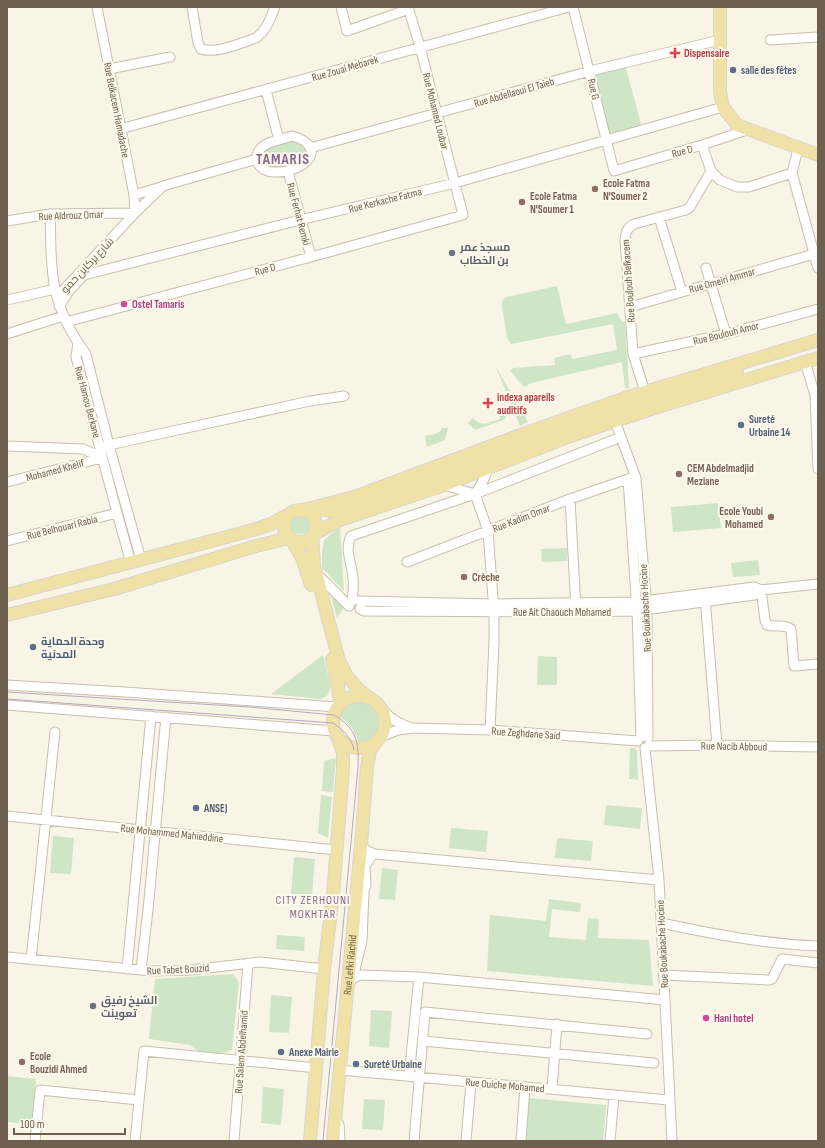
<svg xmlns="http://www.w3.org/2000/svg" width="825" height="1148" font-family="'Sofia Sans Condensed',Cairo,sans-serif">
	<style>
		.green { fill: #cee5c6 }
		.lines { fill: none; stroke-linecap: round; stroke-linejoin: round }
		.minor-casing { stroke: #c9bead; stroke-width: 11 }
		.major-casing { stroke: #dad5d1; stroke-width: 14 }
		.minor { stroke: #fff; stroke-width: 9 }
		.major { stroke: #f0e1a6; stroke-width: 12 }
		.tram { stroke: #b9a6c1; stroke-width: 1 }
		.health-dot { fill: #e0444e; stroke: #fdf9ec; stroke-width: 1.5 }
		.service-dot { fill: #5c6f8a; stroke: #fdf9ec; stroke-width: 1.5 }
		.education-dot { fill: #8d6e63; stroke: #fdf9ec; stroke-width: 1.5 }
		.worship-dot { fill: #6b7280; stroke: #fdf9ec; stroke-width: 1.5 }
		.hotel-dot { fill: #d1479c; stroke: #fdf9ec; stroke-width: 1.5 }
		.labels { text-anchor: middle; stroke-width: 4; stroke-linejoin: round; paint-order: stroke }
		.health-label { font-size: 11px; font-weight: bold; fill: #be3a42; stroke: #fdf9ec; text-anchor: start }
		.street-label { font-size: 11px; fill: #6f5f4e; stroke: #fdf9ec }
		.service-label { font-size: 11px; font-weight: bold; fill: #4e5e75; stroke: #fdf9ec; text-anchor: start }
		.education-label { font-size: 11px; font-weight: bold; fill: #785e54; stroke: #fdf9ec; text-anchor: start }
		.worship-label { font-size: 11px; font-weight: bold; fill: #5b616d; stroke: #fdf9ec; text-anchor: start }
		.hotel-label { font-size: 11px; font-weight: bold; fill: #b23c85; stroke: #fdf9ec; text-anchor: start }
		.neighbourhood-label { font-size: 12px; letter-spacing: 1px; fill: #85668c; stroke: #fdf9ec }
		.district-label { font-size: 15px; font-weight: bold; letter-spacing: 1px; fill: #85668c; stroke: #fdf9ec }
	</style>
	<rect width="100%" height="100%" fill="#f9f5e6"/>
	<path class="green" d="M625 64 642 128 610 136 593 71Z
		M295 139 303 144 306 150 303 160C291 164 275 172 263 165L261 157 263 152 278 143Z
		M557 286 566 324 617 313 622 322H625L629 388 625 389 622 362 531 383 524 387 510 371 513 368 555 365 554 358 571 354 572 359 617 350 613 324 511 344 507 338 502 306C501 301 503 299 507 297Z
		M495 365 528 422 520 426Z
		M506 413V419L475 430 468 423 473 418C483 428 487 422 500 419L499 415Z
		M442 428H448L445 440 427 447 425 436C431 434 439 435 442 428Z
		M718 503 721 528 673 532 671 507Z
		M289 523a11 11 0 1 1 22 0a11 11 0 1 1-22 0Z
		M340 527 344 591 322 568V552L324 540Z
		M567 548V561L542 562 541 549Z
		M758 560 760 575 733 577 731 563Z
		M330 593 344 607 337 618Z
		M323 655 331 687 327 696 320 699 271 694Z
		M538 656 557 657V685H537Z
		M355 700C387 701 390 738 359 745 356 732 349 721 337 716 341 707 346 703 355 700Z
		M630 748H635L637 751 638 780 629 779Z
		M336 758 333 792 322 791 324 761Z
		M321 795 332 797 328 838 318 833Z
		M606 805 642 808 640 829 604 825Z
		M451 828 488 831 486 852 449 848Z
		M53 836 74 838 71 874 50 873Z
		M557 838 593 841 591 861 555 858Z
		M294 857 315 859 312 895 291 894Z
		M382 868 398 870 395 900 379 899Z
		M549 899 581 903 580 912 552 909 549 937 586 940 588 918 599 919 598 938 649 940 653 986 487 971 490 915 546 921Z
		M277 935 305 937 304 951 276 949Z
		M233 974 239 982 232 1050 220 1054 199 1052 190 1045 149 1039 155 979Z
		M271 995 292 997 289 1033 269 1032Z
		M371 1010 392 1011 389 1048 369 1046Z
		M7 1076 36 1079 32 1124 7 1122Z
		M263 1087 284 1089 281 1125 261 1123Z
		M529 1098 606 1105 603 1141H526Z
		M364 1099 385 1100 383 1130 362 1129Z"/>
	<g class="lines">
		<g class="minor-casing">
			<path id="minor" d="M97 7 134 195 135 213
				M192 7 198 43 201 49C217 54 241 43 256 38 267 30 270 19 275 7
				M341 7 347 31 409 9
				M573 7 614 171 702 145 750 129
				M770 40 818 37
				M109 69 170 57
				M266 90 279 140
				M120 129 569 7
				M292 136C308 140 320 152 302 165 294 170 285 172 276 172 258 173 249 155 265 145 273 140 284 139 292 136Z
				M702 145 711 171 720 180 737 187H749L792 173
				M310 148 590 71 720 40
				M798 149 792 173 818 268
				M288 171 311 257
				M134 195 161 187
				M50 214C51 241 50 271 57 297
				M659 217 682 292
				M7 221 50 214 135 213
				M706 268 726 334
				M7 300 55 289
				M59 306 70 290 84 275 300 220 455 183 723 107
				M630 307 814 254
				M66 322 311 257 463 215 420 47 408 7
				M7 334 63 316
				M78 343 76 357 117 513 131 563
				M633 354 726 334 818 309
				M805 362 815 395 818 469
				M645 392 633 354 625 240C626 232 627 228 634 224L686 210 690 207 711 171
				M615 421 636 478 647 610 648 738
				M7 446 83 449 102 457
				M100 449 109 445 310 401 344 396
				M628 479 637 611 641 737
				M7 482 102 458
				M444 485 475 494
				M475 494 488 531 494 612V642L490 730
				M475 494 483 481 489 467
				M570 499 576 609
				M7 541 117 513
				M141 560 109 445 86 354C73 337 63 318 57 297L135 213 163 186 257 159
				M407 562 570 499 628 479 633 478
				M316 573 349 606
				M761 590 765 620 767 625C775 628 783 623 791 629L794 666 818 664
				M705 597 717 745
				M352 601C353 593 354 585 353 578 352 563 344 550 351 536L475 494 621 437
				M359 601 493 604 636 602 754 587 761 590 818 584
				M360 609 364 611 576 612 637 611 754 595 761 590
				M7 685 125 692 337 707
				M7 705 334 731
				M380 707C391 719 397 723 412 728
				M380 737 398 730 413 728 490 730 638 741
				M649 746 717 745 818 747
				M645 748 659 880 672 1141
				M7 816 336 850
				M361 845 367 851 375 854 659 880
				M661 923C713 934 765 944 818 946
				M7 957 152 971 190 970 260 962 324 969
				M31 960 55 732
				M127 969 151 716
				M141 970 148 910 166 717
				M664 975 769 980 772 979 782 959 818 963
				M353 978 362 941 364 891 366 885 365 866 373 854
				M348 984 353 978 361 975 419 977 665 1000
				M423 1041 654 1063
				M340 1070 669 1100
				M409 1076 419 977
				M552 1089 557 1024
				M339 1124 340 1141
				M35 1141 40 1090 139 1100
				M135 1141 144 1051 317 1068
				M234 1141 248 963
				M414 1141 425 1012 647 1034
				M466 1141 471 1082
				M521 1141 525 1087
				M610 1141 614 1095"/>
		</g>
		<g class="major-casing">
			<g id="major">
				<path d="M720 7V92L723 107 737 125 818 155"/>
				<path d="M319 509 332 511 346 509 391 494 622 408 737 373"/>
				<circle cx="300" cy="526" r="16"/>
				<path d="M303 510 354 497 537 429 625 398 818 340"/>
				<path d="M314 534 340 520 444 485 573 435 651 409 818 358"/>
				<path d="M312 536 314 565 339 661 347 676 358 689 369 698"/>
				<path d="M291 539 302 558 311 585"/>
				<path d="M7 595 253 530 271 524 289 514"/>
				<path d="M7 615 114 589 256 546 289 538"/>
				<path d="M332 659 338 686 340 704"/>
				<circle cx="359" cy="722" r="26"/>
				<path d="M310 1141 324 969 333 895 343 769V753L337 736"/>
				<path id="s1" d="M333 1141 361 845 367 767 370 750 376 742"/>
			</g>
		</g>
		<use href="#minor" class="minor"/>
		<use href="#major" class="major"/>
		<path class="tram" d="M7 692 249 707 334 715C357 729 359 742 358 767L323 1141
			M7 699 333 723C342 729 352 738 354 750"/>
	</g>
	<g class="health-dot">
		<path d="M673 47h4v4h4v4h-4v4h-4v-4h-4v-4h4z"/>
		<path d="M486 397h4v4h4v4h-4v4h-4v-4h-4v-4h4z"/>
	</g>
	<g class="service-dot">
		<circle cx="733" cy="70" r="4"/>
		<circle cx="741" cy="425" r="4"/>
		<circle cx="33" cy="647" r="4"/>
		<circle cx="196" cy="808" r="4"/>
		<circle cx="281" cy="1052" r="4"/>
		<circle cx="356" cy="1064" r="4"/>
	</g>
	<g class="education-dot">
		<circle cx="595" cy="189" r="4"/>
		<circle cx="522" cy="202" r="4"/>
		<circle cx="679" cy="474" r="4"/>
		<circle cx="771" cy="517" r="4"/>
		<circle cx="464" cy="577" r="4"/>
		<circle cx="22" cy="1062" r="4"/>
	</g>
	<g class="worship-dot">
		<circle cx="452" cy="253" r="4"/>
		<circle cx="93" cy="1006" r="4"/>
	</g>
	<g class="hotel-dot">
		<circle cx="124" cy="304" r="4"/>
		<circle cx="706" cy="1018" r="4"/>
	</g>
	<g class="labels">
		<g class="health-label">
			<text x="684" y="57">Dispensaire</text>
			<text x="497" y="401">indexa apareils<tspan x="497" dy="13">auditifs</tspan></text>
		</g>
		<g class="street-label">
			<text transform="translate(345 68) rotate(-16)" y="4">Rue Zouai Mebarek</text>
			<text transform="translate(594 89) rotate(77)" y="4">Rue G</text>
			<text transform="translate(514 92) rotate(-16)" y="4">Rue Abdellaoui El Taieb</text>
			<text transform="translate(117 110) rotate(79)" y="4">Rue Belkacem Hamadache</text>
			<text transform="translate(436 111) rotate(76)" y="4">Rue Mohamed Loubar</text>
			<text transform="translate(682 151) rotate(-16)" y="4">Rue D</text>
			<text transform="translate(385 200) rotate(-14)" y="4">Rue Kerkache Fatma</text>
			<text transform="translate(299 214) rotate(75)" y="4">Rue Ferhat Remki</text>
			<text transform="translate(71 215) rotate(-2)" y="4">Rue Aldrouz Omar</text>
			<text transform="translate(87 265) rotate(-47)" y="4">شارع بركاين حمو</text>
			<text transform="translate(265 269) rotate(-15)" y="4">Rue D</text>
			<text transform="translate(722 280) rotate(-16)" y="4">Rue Omeiri Ammar</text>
			<text transform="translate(628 281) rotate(-94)" y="4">Rue Boulouh Belkacem</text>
			<text transform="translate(726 333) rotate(-14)" y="4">Rue Boulouh Amor</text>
			<text transform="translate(88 402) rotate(75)" y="4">Rue Hamou Berkane</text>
			<text transform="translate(55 470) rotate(-15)" y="4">Mohamed Khelif</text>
			<text transform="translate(521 518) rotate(-21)" y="4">Rue Kadim Omar</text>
			<text transform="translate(62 527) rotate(-14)" y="4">Rue Belhouari Rabia</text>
			<text transform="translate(645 608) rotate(-93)" y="4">Rue Boukabache Hocine</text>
			<text x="562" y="616">Rue Ait Chaouch Mohamed</text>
			<text transform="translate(526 733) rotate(4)" y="4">Rue Zeghdane Said</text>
			<text transform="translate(734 746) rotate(1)" y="4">Rue Nacib Abboud</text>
			<text transform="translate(172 833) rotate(6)" y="4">Rue Mohammed Mahieddine</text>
			<text transform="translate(662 944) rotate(-93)" y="4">Rue Boukabache Hocine</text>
			<text dy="4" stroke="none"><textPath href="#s1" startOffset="177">Rue Lefki Rachid</textPath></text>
			<text transform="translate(178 969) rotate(-3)" y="4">Rue Tabet Bouzid</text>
			<text transform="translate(241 1052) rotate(-86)" y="4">Rue Salem Abdelhamid</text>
			<text transform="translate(505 1085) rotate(5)" y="4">Rue Ouiche Mohamed</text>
		</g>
		<g class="service-label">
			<text x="741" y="74">salle des fêtes</text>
			<text x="749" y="423">Sureté<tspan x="749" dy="13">Urbaine 14</tspan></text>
			<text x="41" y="645">وحدة الحماية<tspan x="41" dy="13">المدنية</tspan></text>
			<text x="204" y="812">ANSEJ</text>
			<text x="289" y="1056">Anexe Mairie</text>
			<text x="364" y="1068">Sureté Urbaine</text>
		</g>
		<g class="education-label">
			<text x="603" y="187">Ecole Fatma<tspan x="603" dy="13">N'Soumer 2</tspan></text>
			<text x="530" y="200">Ecole Fatma<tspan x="530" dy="13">N'Soumer 1</tspan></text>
			<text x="687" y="472">CEM Abdelmadjid<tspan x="687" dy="13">Meziane</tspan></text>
			<text x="763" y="515" text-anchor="end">Ecole Youbi<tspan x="763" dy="13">Mohamed</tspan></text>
			<text x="472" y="581">Crèche</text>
			<text x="30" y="1060">Ecole<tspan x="30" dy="13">Bouzidi Ahmed</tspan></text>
		</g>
		<g class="worship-label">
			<text x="460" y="251">مسجذ عمر<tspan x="460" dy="13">بن الخطاب</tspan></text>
			<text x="101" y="1004">الشيخ رفيق<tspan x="101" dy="13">تعوينت</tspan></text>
		</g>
		<g class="hotel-label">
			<text x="132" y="308">Ostel Tamaris</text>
			<text x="714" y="1022">Hani hotel</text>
		</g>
		<g class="neighbourhood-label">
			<text x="313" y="904">CITY ZERHOUNI<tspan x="313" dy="14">MOKHTAR</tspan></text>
		</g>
		<g class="district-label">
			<text x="283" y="164">TAMARIS</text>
		</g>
	</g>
	<rect width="825" height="1148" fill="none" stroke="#6f5f4e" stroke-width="16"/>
	<path d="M14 1128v6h111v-6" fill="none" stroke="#6f5f4e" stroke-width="2"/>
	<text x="20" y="1128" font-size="12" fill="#6f5f4e" stroke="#fdf9ec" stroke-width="3" paint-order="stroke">100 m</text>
</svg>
